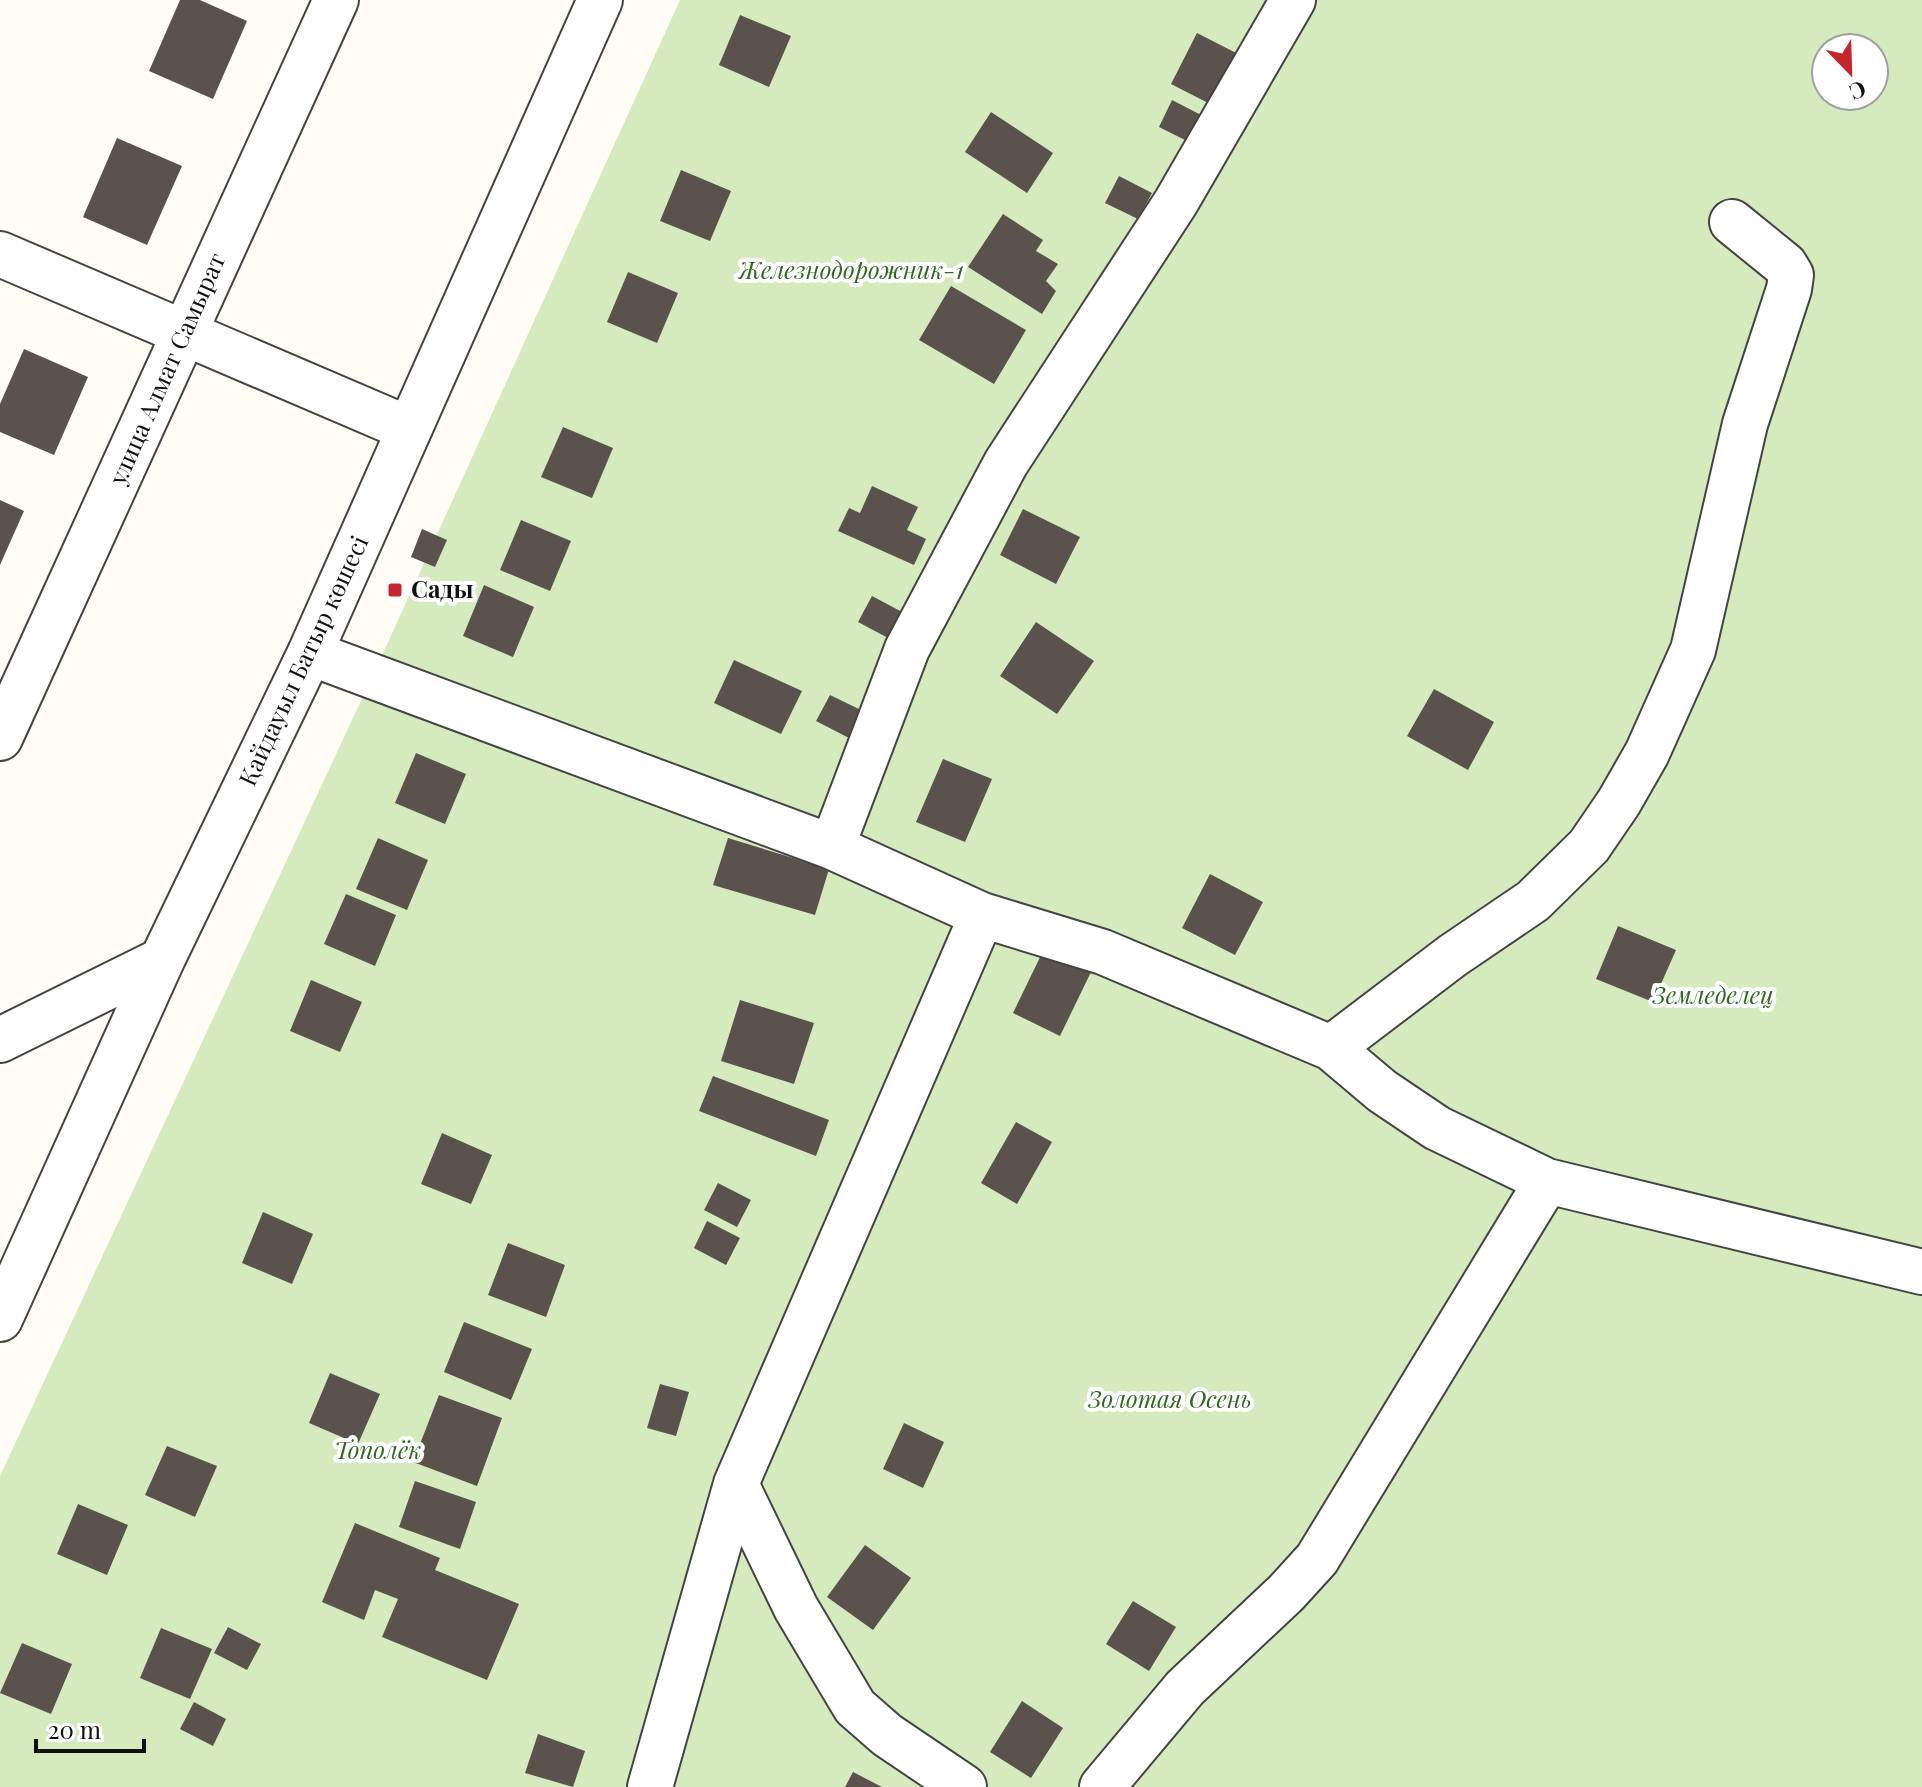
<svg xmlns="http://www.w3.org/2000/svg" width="1922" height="1787" font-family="'Playfair Display',serif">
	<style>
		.green { fill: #d5ebbd; fill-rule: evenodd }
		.building { fill: #5a524d }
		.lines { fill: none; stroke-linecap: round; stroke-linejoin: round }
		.minor-casing { stroke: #444; stroke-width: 48 }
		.minor { stroke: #fff; stroke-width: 44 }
		.poi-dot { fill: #c4262e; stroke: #fff; stroke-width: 3 }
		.labels { text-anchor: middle; stroke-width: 8; stroke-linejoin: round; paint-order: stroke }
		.park-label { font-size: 24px; font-style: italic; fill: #2f6b1f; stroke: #fff }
		.street-label { font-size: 24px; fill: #111; stroke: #fff }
		.poi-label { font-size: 24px; font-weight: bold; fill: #111; stroke: #fff; text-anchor: start }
	</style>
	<rect width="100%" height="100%" fill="#fffdf5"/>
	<path class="green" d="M680 0H1922V1787H0V1476L379 662ZM1826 48H1874V96H1826Z"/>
	<path class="building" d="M180 0H200L247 21 213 99 149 71Z
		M740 15 791 36 769 87 719 65Z
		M1197 33 1244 57 1218 108 1171 84Z
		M1172 100 1205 117 1191 143 1159 127Z
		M991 112 1053 153 1027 193 965 152Z
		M117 138 182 166 147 245 83 217Z
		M681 170 731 191 710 241 660 221Z
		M1119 176 1152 193 1138 219 1105 203Z
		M1003 214 1043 240 1036 251 1058 264 1046 281 1056 291 1042 314 968 267Z
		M628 272 678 293 657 343 607 322Z
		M951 286 1026 330 994 384 919 340Z
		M24 349 88 377 54 455 0 432V404Z
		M563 427 613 448 592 498 541 477Z
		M872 486 918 507 907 530 926 539 914 565 838 531 849 508 860 513Z
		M0 500 24 511 0 565Z
		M1023 509 1080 537 1056 584 1000 555Z
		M521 520 571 541 550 591 500 570Z
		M422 529 447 540 435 567 411 557Z
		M484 585 534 607 513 657 463 636Z
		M872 596 904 613 890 639 858 622Z
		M1036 622 1094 661 1057 714 1000 676Z
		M734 660 802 691 781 734 714 703Z
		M1434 689 1494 722 1468 770 1407 736Z
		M830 695 863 711 849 738 816 721Z
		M416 753 466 774 445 824 395 803Z
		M943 759 992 779 965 842 916 822Z
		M378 838 428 860 407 910 356 889Z
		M728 838 829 869 815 915 713 885Z
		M1210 874 1263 902 1235 955 1182 928Z
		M346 894 396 915 375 966 324 944Z
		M1618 926 1676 950 1653 1002 1596 979Z
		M1044 949 1091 972 1060 1036 1013 1013Z
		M311 980 362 1002 340 1052 290 1031Z
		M740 1000 814 1023 794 1084 721 1061Z
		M713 1076 829 1120 816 1156 699 1111Z
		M1016 1122 1052 1142 1017 1204 981 1183Z
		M442 1133 492 1155 471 1204 421 1184Z
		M718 1183 751 1200 737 1227 704 1210Z
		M263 1212 313 1234 292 1284 242 1263Z
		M707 1221 740 1238 726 1265 694 1248Z
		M508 1243 565 1265 546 1317 488 1295Z
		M464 1322 532 1349 511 1400 444 1372Z
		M330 1373 380 1394 358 1444 309 1423Z
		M660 1384 689 1392 676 1436 647 1428Z
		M439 1395 502 1418 477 1486 413 1462Z
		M904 1423 944 1442 923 1488 883 1469Z
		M167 1446 217 1466 195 1517 145 1495Z
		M415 1481 476 1502 460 1549 399 1527Z
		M78 1504 128 1525 107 1575 57 1554Z
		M355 1523 440 1558 435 1570 519 1604 487 1680 382 1637 398 1599 375 1590 364 1620 322 1602Z
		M865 1545 911 1578 873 1630 827 1597Z
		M1133 1601 1176 1627 1149 1671 1106 1644Z
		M228 1627 261 1644 247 1670 214 1653Z
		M161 1628 212 1649 190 1699 140 1678Z
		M22 1643 72 1664 51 1714 0 1693Z
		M1022 1701 1063 1728 1031 1778 990 1752Z
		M194 1702 226 1719 213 1746 180 1729Z
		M538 1734 585 1751 573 1787 525 1773Z
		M853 1772 882 1787H845Z"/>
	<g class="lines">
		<g class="minor-casing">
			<path id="minor" d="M0 254 409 429
				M310 653 832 847 982 915 1103 952 1331 1048 1382 1091 1437 1128 1547 1181 1922 1272
				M0 738 336 0
				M832 847 907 649 1006 463 1176 202 1293 0
				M0 1040 162 960
				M1331 1048 1452 956 1533 901 1589 846 1619 802 1647 753 1693 650 1745 424 1789 289 1791 275 1785 265 1732 222
				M0 1319 162 960 310 653 600 0
				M736 1484 796 1608 855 1707 887 1735 964 1787
				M650 1787 736 1484 982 915
				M1102 1787 1185 1688 1286 1593 1317 1559 1547 1181"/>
		</g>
		<use href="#minor" class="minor"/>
	</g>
	<rect class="poi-dot" x="387" y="582" width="16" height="16" rx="4"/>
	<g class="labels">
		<g class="park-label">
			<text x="851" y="279">Железнодорожник-1</text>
			<text x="1713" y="1004">Земледелец</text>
			<text x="1170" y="1408">Золотая Осень</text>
			<text x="378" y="1459">Тополёк</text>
		</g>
		<g class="street-label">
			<text transform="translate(168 369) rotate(-66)" y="8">улица Алмат Самырат</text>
			<text transform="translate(304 661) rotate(-65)" y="8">Қайдауыл Батыр көшесі</text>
		</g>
		<g class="poi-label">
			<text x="411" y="598">Сады</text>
		</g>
	</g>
	<g transform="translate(1850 72) rotate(157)"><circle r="38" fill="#ffffff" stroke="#a0a0a0" stroke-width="2"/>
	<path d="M0-6L14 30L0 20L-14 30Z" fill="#c4262e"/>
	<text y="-12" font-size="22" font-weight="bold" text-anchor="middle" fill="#111111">С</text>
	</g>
	<path d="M36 1739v12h108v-12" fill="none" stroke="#111111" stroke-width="4"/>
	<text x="48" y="1739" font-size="24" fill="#111111" stroke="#ffffff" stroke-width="6" paint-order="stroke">20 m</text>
</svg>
